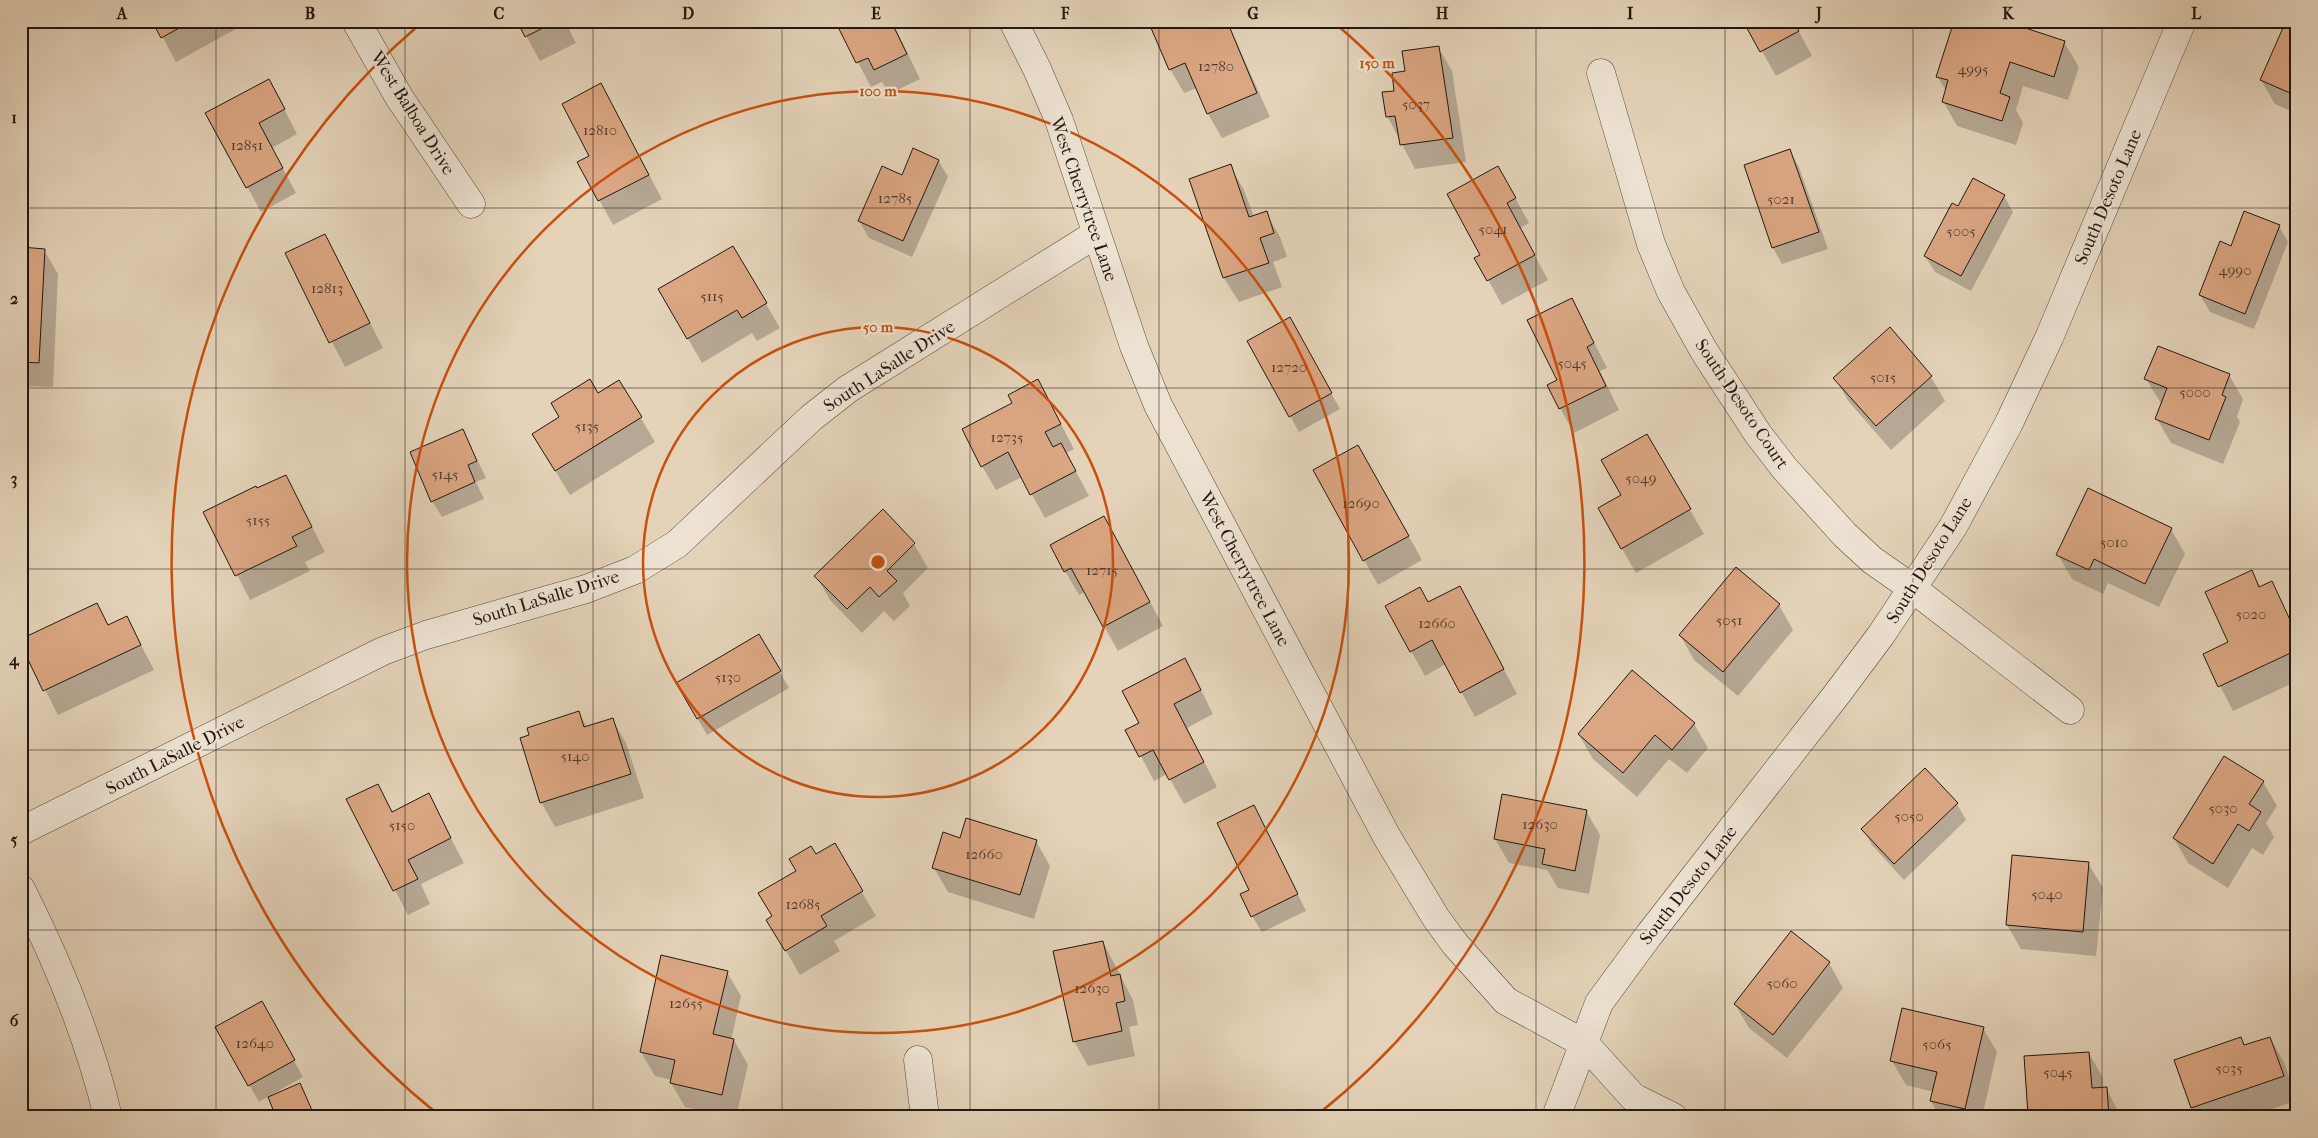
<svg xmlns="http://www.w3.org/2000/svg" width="2318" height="1138" font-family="'IM FELL French Canon',serif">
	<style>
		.shadow { fill: #0003 }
		.building { fill: #dba683; stroke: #211710 }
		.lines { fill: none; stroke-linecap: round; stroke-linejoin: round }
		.minor-casing { stroke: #52463a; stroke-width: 29 }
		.minor { stroke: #ede2d2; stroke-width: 28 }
		.grid { fill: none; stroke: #211710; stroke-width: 1; stroke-opacity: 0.55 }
		.ring { fill: none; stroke: #ca4f0d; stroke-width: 2.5 }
		.labels { text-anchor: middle; stroke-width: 4.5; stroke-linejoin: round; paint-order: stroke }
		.number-label { font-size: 15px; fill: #503b2d }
		.street-label { font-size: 18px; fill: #211710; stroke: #ede2d2 }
		.centre { fill: #ca4f0d; stroke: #ede2d2; stroke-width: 2.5 }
		.ring-label { font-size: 15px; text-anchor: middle; font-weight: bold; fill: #ca4f0d; stroke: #ede2d2; stroke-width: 4.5; stroke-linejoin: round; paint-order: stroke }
		.neatline { fill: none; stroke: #211710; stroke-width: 2 }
		.grid-label { font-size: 16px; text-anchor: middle; font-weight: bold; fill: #211710 }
	</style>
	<rect width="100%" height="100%" fill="#e4d3b9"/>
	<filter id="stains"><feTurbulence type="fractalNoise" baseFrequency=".004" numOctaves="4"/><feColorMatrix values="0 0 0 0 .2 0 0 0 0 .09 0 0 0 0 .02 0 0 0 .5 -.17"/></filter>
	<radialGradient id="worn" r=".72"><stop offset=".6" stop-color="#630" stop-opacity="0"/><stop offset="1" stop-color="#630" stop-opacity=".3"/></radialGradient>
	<path class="shadow" d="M154 21H241L243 25 176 62Z
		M518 21H565L576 43 540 61Z
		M836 21H892L920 79 889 94 882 82 871 87Z
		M1150 21H1227L1270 117 1222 138 1208 114 1197 88 1184 93 1170 69Z
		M1745 21H1800L1795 24 1812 56 1776 76Z
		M2297 23V114L2275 104 2261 80Z
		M2064 42 2079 67 2068 100 2023 86 2016 110 2023 123 2016 145 1957 126 1943 101 1946 91 1937 76Z
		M1438 47 1452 71 1466 162 1415 169 1387 116 1396 92 1407 72Z
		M282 105 297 134 272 148 296 193 261 212 207 113Z
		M614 109 662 199 613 225 579 163 591 157Z
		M21 151 30 166 21 176Z
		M1790 151 1799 167 1828 249 1782 264 1773 248Z
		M938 160 948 177 912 257 869 238 859 221Z
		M1230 166 1244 190 1254 217 1266 213 1280 237 1287 257 1273 262 1282 287 1239 302 1224 278 1191 180Z
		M1512 192 1529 223 1520 228 1548 280 1502 305 1476 258 1482 255Z
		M2004 196 2013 212 1971 291 1935 272 1925 256Z
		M2279 226 2288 242 2254 329 2210 312 2200 295Z
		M325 235 383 348 345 367 286 254Z
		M733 247 780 328 757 341 752 333 702 363 660 290Z
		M21 249 44 250 58 274 53 387 21 386Z
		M1572 299 1607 368 1600 371 1619 410 1574 433 1560 408 1558 381Z
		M1289 319 1340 409 1299 432 1249 341Z
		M2229 375 2243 399 2237 417 2240 422 2223 464 2171 443 2157 419 2162 405 2146 379Z
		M1931 377 1945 401 1891 450 1849 402 1835 378Z
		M619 381 655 442 570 495 548 459 598 395Z
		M1051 405 1074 449 1066 453 1089 496 1045 518 1022 477 996 490 982 466Z
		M463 431 486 478 476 482 484 499 442 517 432 501Z
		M1646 435 1704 534 1636 573 1599 509 1622 495Z
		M1372 470 1422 560 1378 585 1315 471Z
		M286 476 325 552 305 562 310 571 250 600 205 512Z
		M883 511 914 544 928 568 903 593 910 606 894 621 884 611 862 633 830 600 816 576Z
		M2171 529 2185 554 2159 607 2108 583 2103 594 2072 579 2058 555Z
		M1118 542 1163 626 1118 651 1085 592 1079 595 1065 571Z
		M2252 572 2261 588 2271 583 2297 632V681L2233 711 2204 655 2229 643Z
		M1428 604 1473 612 1517 694 1475 717 1446 664 1425 676 1386 606Z
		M96 605 109 626 127 618 154 670 58 715 21 642Z
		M1779 605 1793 630 1738 696 1694 660 1680 635Z
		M759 636 789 688 707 735 677 683Z
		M1198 684 1213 714 1187 728 1217 787 1184 804 1167 774 1154 781 1127 730Z
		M578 713 587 727 612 719 626 743 644 798 555 827 541 802Z
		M1694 724 1708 748 1687 773 1669 759 1637 797 1593 759 1579 735Z
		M2263 782 2277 806 2266 823 2274 837 2263 855 2252 848 2228 888 2188 863 2174 838Z
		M377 785 393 813 428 795 464 863 421 884 430 904 408 915 348 800Z
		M1957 804 1966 820 1904 880 1872 845 1863 829Z
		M1254 806 1306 911 1262 932 1252 916 1251 891Z
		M1586 811 1600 835 1589 894 1558 888 1547 870 1509 863 1495 839Z
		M1036 841 1050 866 1034 919 948 892 934 868Z
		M834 845 876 916 834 941 840 951 800 975 768 920 774 917 798 872 816 856Z
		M2088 863 2103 888 2096 956 2021 949 2007 925Z
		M1103 942 1133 1000 1138 1025 1129 1027 1135 1056 1088 1066 1074 1041Z
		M1829 963 1843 988 1787 1058 1749 1028 1735 1004Z
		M727 972 741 996 731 1040H734L748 1065 736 1117 685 1107 671 1083 672 1080 655 1076 641 1052Z
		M261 1002 303 1077 269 1096 270 1097 299 1085 316 1117H278L269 1096 259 1102 217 1027Z
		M1983 1028 1997 1052 1982 1117H1940L1931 1101 1934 1092 1906 1085 1892 1061Z
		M2241 1038 2245 1046 2270 1038 2284 1062 2297 1100 2250 1117H2198L2192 1108Z
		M2089 1053 2103 1078V1089L2106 1088 2121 1117H2031L2030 1114Z"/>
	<path class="building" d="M152 21H192L161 38Z
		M517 21H557L525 37Z
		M835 21H891L907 54 874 70 868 58 856 63Z
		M1148 21H1227L1257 93 1207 114 1185 63 1169 70Z
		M1743 21H1794L1799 31 1760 52Z
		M1954 21H2004L2065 41 2054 77 2010 62 2000 93 2010 97 2002 121 1942 102 1948 80 1936 77Z
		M2286 21H2297V96L2260 80Z
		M1439 46 1453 138 1400 145 1395 116 1386 117 1382 92 1394 91 1392 73 1405 71 1402 51Z
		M269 79 285 109 259 123 283 168 246 188 205 113Z
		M601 83 649 175 598 201 577 162 589 156 562 104Z
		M913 148 939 160 903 241 858 221 882 166 902 175Z
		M1790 149 1819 232 1772 248 1744 165Z
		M1231 164 1249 217 1267 211 1274 233 1260 238 1269 263 1223 278 1189 179Z
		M1498 166 1516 198 1507 203 1535 255 1487 281 1474 258 1480 255 1447 194Z
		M1973 178 2005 195 1961 276 1924 256 1952 203 1958 206Z
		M2244 211 2280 225 2245 314 2199 295 2220 241 2231 246Z
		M325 234 370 323 329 343 285 253Z
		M733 246 767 303 742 318 737 310 687 339 658 289Z
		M21 247 45 249 39 363 21 362Z
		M1572 298 1594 343 1587 347 1606 386 1559 409 1547 385 1557 380 1527 320Z
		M1290 317 1332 393 1289 417 1247 341Z
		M1890 327 1932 376 1876 426 1833 378Z
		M2158 346 2230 374 2222 395 2226 397 2209 440 2155 419 2167 388 2144 379Z
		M590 379 598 393 619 380 642 417 555 471 532 434 559 417 551 403Z
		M1038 379 1061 424 1045 432 1053 447 1061 443 1076 471 1030 495 1008 452 981 467 962 429 1012 403 1008 395Z
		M463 429 477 461 468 465 475 482 431 502 410 452Z
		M1647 434 1691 509 1621 549 1598 508 1621 495 1601 460Z
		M1358 445 1409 536 1363 561 1313 470Z
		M286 475 312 527 292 537 297 546 235 576 203 512 256 486 257 488Z
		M2088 488 2172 528 2145 584 2094 559 2089 570 2056 555Z
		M883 509 915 543 887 571 897 581 879 597 870 587 847 609 814 576Z
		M1104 516 1150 602 1103 627 1071 568 1064 572 1050 545Z
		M1736 567 1780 604 1723 672 1679 635Z
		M2252 570 2259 587 2272 581 2297 635V650L2218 687 2203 654 2228 642 2205 592Z
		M1460 586 1504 669 1460 693 1432 640 1410 652 1385 606 1420 587 1428 602Z
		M97 603 108 625 127 616 141 645 43 691 21 645V639Z
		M759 634 781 671 697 719 676 683Z
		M1185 658 1201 690 1174 704 1204 762 1169 780 1153 750 1139 757 1125 730 1139 723 1122 691Z
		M1632 670 1695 723 1672 750 1655 735 1623 773 1578 734Z
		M579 711 584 727 613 718 631 774 540 803 520 738 529 735 527 728Z
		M2224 756 2264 781 2249 804 2261 812 2249 831 2238 824 2213 864 2173 838Z
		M1925 768 1958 803 1894 864 1861 829Z
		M378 784 392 812 429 793 451 838 408 860 418 879 393 891 346 799Z
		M1502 794 1587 810 1575 871 1542 864 1545 849 1494 839Z
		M1254 805 1298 894 1251 917 1240 894 1249 890 1217 823Z
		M966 818 1037 840 1020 895 932 868 943 832 960 838Z
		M835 843 863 891 821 916 827 926 785 951 766 920 772 916 758 893 796 871 789 859 811 846 816 854Z
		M2012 855 2089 862 2083 932 2006 925Z
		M1791 931 1830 962 1773 1035 1734 1004Z
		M1103 941 1111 976 1120 974 1125 1001 1116 1003 1122 1031 1073 1042 1053 951Z
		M661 955 728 971 713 1034 734 1039 722 1095 670 1083 675 1060 640 1052Z
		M262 1001 295 1060 248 1086 215 1027Z
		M1902 1008 1984 1027 1965 1109 1930 1101 1937 1072 1890 1061Z
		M2241 1037 2244 1045 2270 1037 2284 1076 2191 1108 2174 1060Z
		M2089 1052 2092 1088 2107 1087 2109 1117H2071V1112L2028 1115 2024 1056Z
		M300 1083 315 1117H276L268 1097Z"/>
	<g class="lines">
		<g class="minor-casing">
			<path id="minor" d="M356 21 399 97 471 204
				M1013 21 1037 69 1059 120 1134 346 1158 405 1387 837 1436 918 1455 944 1506 1001 1585 1044 1633 1097 1673 1117
				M1601 73 1651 244 1671 292 1704 351 1758 434 1785 469 1845 535 1872 560 1912 588 2070 710
				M21 831 383 651 426 635 586 589 635 570 677 544 811 418 848 389 1096 234
				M21 889C58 962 89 1037 108 1117
				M918 1060 925 1117
				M1556 1117 1599 1003 1649 935 1837 694 1881 635 1953 527 2009 423 2049 338 2182 21"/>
		</g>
		<use href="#minor" class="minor"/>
	</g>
	<path class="grid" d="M216 21V1117M405 21V1117M593 21V1117M782 21V1117M970 21V1117M1159 21V1117M1348 21V1117M1536 21V1117M1725 21V1117M1913 21V1117M2102 21V1117M21 208H2297M21 388H2297M21 569H2297M21 750H2297M21 930H2297"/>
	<g class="ring">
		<circle cx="878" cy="562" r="235"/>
		<circle cx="878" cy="562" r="471"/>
		<path d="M439 1115A706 706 0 0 1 419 25M1337 25A706 706 0 0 1 1317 1115"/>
	</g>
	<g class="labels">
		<g class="number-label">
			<text x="1216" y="71">12780</text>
			<text x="1973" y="74">4995</text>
			<text x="1416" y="109">5037</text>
			<text x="600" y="135">12810</text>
			<text x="247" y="150">12851</text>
			<text x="895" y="203">12785</text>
			<text x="1781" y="204">5021</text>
			<text x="1493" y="234">5041</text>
			<text x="1961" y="236">5005</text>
			<text x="2235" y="275">4990</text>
			<text x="327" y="293">12813</text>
			<text x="712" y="301">5115</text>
			<text x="1572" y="368">5045</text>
			<text x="1289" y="372">12720</text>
			<text x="1883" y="382">5015</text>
			<text x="2195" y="397">5000</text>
			<text x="587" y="431">5135</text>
			<text x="1007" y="442">12735</text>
			<text x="445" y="479">5145</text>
			<text x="1641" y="483">5049</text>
			<text x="1361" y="508">12690</text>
			<text x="258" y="525">5155</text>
			<text x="2114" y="547">5010</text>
			<text x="1102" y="575">12715</text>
			<text x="2251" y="619">5020</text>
			<text x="1729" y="625">5051</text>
			<text x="1437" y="628">12660</text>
			<text x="728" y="682">5130</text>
			<text x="575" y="761">5140</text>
			<text x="2223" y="813">5030</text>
			<text x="1909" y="821">5050</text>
			<text x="1540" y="829">12630</text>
			<text x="402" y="830">5150</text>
			<text x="984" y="859">12660</text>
			<text x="2047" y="899">5040</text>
			<text x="803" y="909">12685</text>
			<text x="1782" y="988">5060</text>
			<text x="1092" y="993">12630</text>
			<text x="686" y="1008">12655</text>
			<text x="255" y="1048">12640</text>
			<text x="1937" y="1049">5065</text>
			<text x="2229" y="1073">5035</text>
			<text x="2058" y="1077">5045</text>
		</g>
		<g class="street-label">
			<text transform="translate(413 113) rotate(58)" y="6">West Balboa Drive</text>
			<text transform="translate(2108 197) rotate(-67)" y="6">South Desoto Lane</text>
			<text transform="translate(1084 199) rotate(71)" y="6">West Cherrytree Lane</text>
			<text transform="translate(889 366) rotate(-33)" y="6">South LaSalle Drive</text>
			<text transform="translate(1742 404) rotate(56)" y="6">South Desoto Court</text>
			<text transform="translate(1929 560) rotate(-58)" y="6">South Desoto Lane</text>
			<text transform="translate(1245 569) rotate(62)" y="6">West Cherrytree Lane</text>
			<text transform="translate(546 598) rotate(-17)" y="6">South LaSalle Drive</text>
			<text transform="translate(175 755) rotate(-27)" y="6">South LaSalle Drive</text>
			<text transform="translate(1688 885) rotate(-52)" y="6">South Desoto Lane</text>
		</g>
	</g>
	<circle cx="878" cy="562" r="8" class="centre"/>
	<g class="ring-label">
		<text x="1377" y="68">150 m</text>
		<text x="878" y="96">100 m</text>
		<text x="878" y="332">50 m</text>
	</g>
	<rect width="2318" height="1138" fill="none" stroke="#e4d3b9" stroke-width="55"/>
	<rect x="28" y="28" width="2262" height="1082" class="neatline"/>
	<g class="grid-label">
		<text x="122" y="19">A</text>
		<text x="310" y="19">B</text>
		<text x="499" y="19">C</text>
		<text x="688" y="19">D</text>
		<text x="876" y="19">E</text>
		<text x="1065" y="19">F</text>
		<text x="1253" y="19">G</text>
		<text x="1442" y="19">H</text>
		<text x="1630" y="19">I</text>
		<text x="1819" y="19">J</text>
		<text x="2008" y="19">K</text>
		<text x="2196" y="19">L</text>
		<text x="14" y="123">1</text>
		<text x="14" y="304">2</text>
		<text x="14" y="484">3</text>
		<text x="14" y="665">4</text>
		<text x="14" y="845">5</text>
		<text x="14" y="1026">6</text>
	</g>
	<rect width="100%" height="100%" filter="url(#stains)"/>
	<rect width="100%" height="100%" fill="url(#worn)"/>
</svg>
